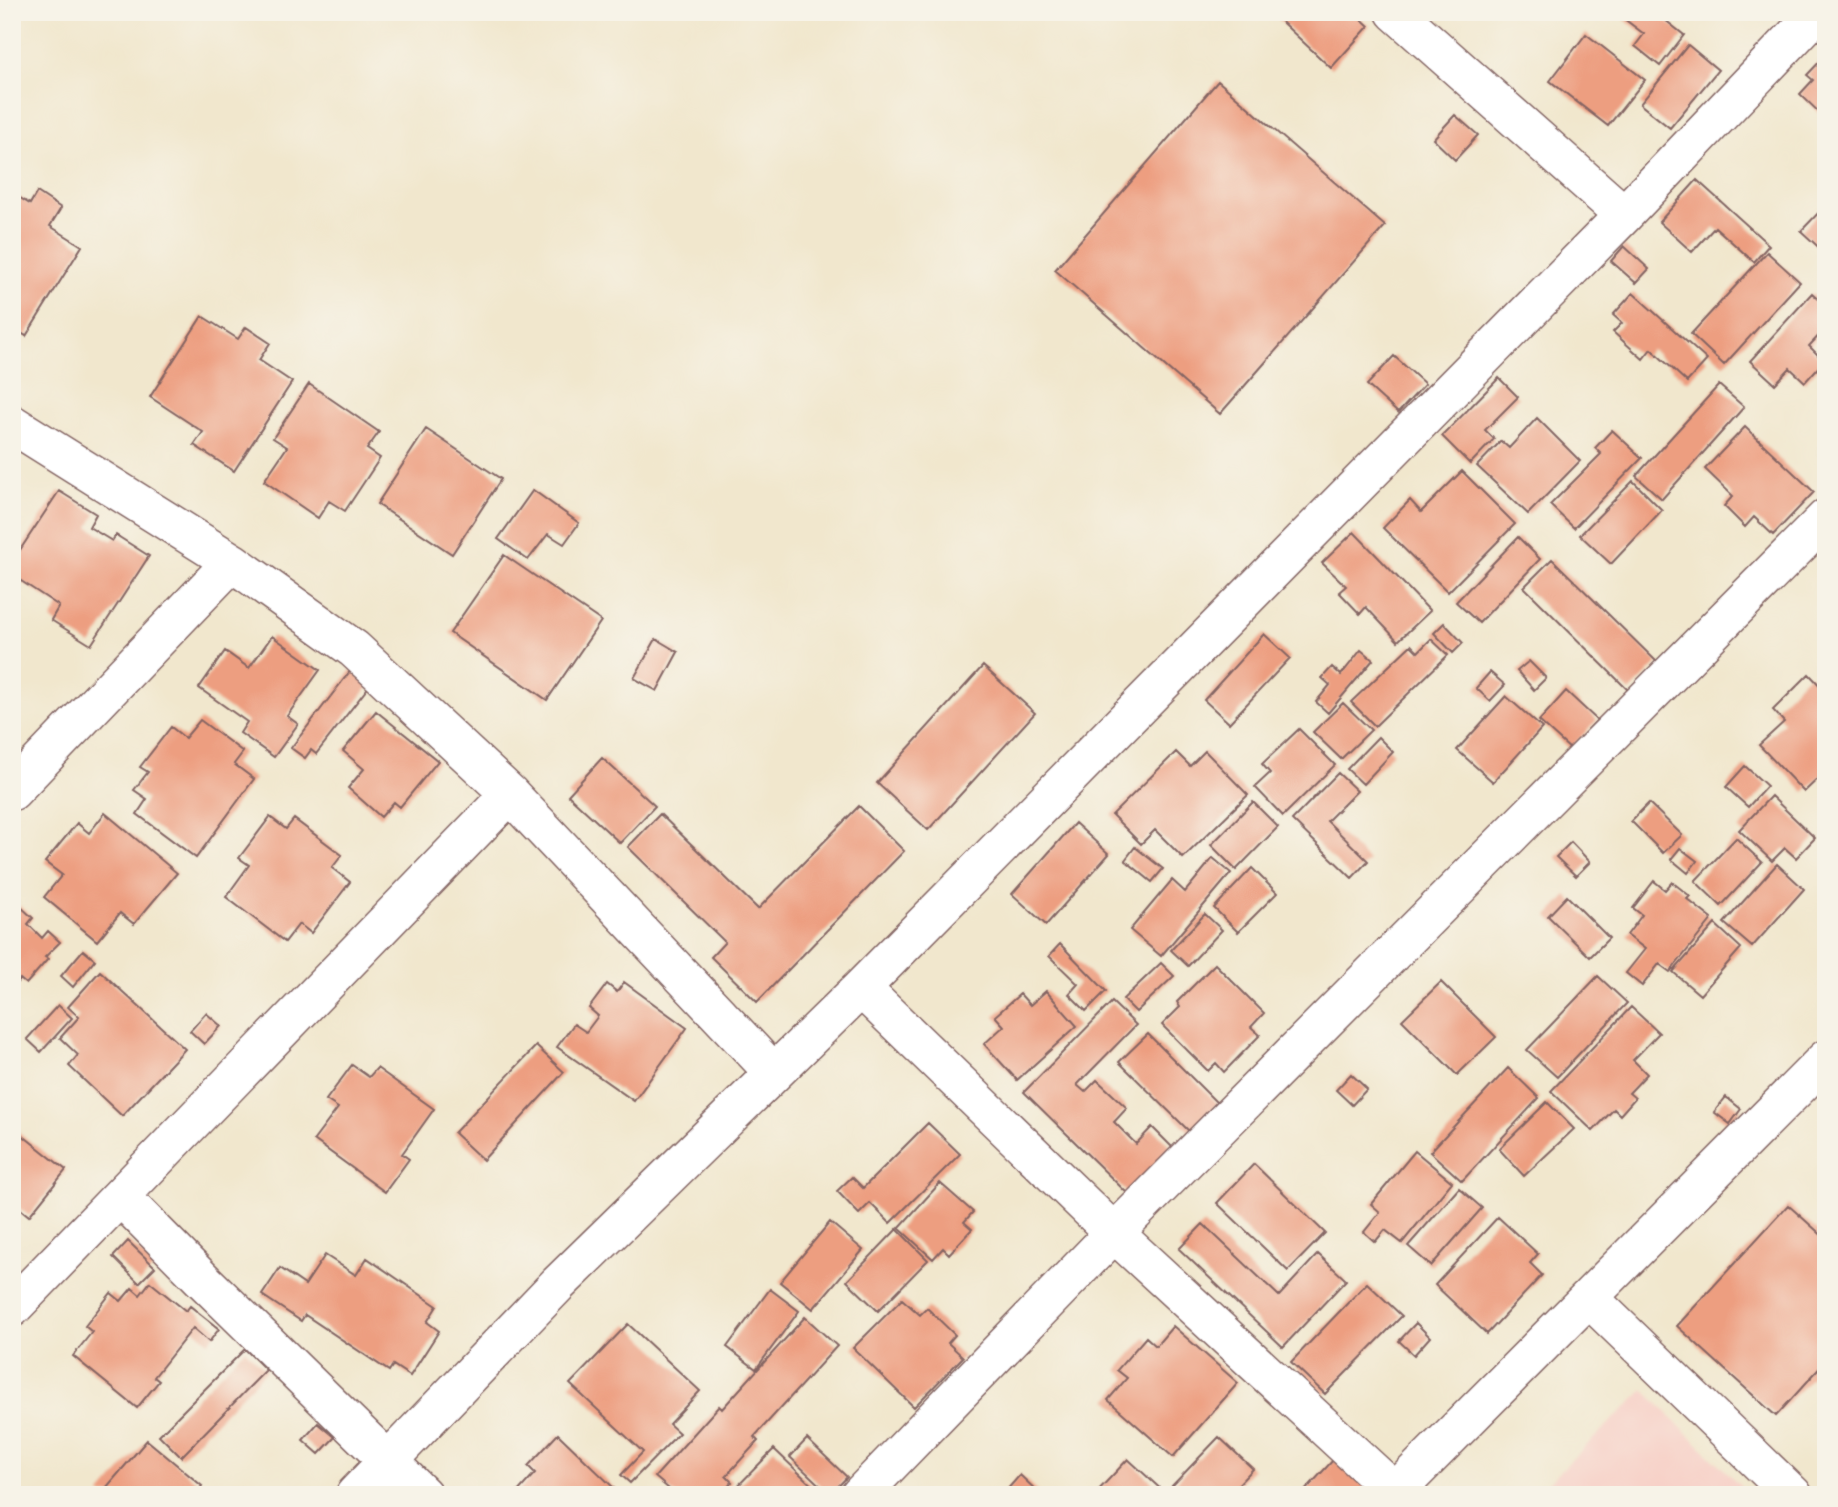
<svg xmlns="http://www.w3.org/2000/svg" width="1838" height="1507" font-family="Alegreya,serif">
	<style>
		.built { fill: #f7d1c8 }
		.building { fill: #ed9e80 }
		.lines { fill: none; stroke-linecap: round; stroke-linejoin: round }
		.street-casing { stroke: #846564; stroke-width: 41 }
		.street { stroke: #fff; stroke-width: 38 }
	</style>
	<rect width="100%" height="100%" fill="#f7f3e8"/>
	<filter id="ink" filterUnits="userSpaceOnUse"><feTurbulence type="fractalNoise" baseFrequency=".0143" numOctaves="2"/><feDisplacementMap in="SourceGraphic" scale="14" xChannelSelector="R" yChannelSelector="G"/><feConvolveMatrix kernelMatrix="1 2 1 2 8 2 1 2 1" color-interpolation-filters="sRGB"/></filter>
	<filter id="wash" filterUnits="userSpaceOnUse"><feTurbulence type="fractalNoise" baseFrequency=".00686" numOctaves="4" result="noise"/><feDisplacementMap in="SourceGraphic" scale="28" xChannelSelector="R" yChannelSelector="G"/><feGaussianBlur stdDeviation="1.57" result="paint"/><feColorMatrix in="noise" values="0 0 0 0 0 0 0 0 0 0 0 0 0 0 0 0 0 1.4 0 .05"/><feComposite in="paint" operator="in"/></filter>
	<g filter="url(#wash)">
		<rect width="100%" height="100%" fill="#f1e7cd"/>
		<path class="built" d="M1644 1390 1750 1495H1535Z"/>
		<g id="blocks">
			<path class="building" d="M1271 12H1354L1369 26 1331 68Z
				M1628 12H1655L1684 35 1660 66 1635 46 1644 34 1623 18Z
				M1586 34 1645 80 1608 126 1550 81Z
				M1688 45 1718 70 1670 128 1640 104Z
				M1826 55V119L1800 94 1813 80 1807 75Z
				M1218 81 1385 226 1220 414 1055 270Z
				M1455 115 1478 135 1455 160 1433 139Z
				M1697 180 1769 245 1754 262 1715 227 1692 252 1659 222Z
				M37 192 61 208 50 226 82 246 26 336 12 327V193L30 204Z
				M1826 205V254L1801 231Z
				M1624 246 1649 269 1636 283 1611 261Z
				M1767 252 1800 282 1724 365 1691 334Z
				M1633 293 1707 360 1687 382 1651 349 1643 359 1613 332 1622 323 1613 315Z
				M1812 293 1826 306V328L1809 346 1824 361 1805 382 1790 368 1775 384 1750 361Z
				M202 316 238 339 246 327 270 343 259 360 292 382 234 471 194 445 203 432 150 397Z
				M1394 356 1425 384 1398 413 1367 385Z
				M1499 378 1518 397 1485 430 1494 439 1470 464 1442 436Z
				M309 384 379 432 367 449 380 458 345 511 329 501 318 518 264 481 287 447 273 438Z
				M1719 385 1744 407 1662 499 1636 476Z
				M1537 418 1580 461 1528 514 1477 466 1501 441 1509 448Z
				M1745 427 1814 492 1773 535 1754 517 1745 527 1724 506 1733 496 1705 469Z
				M426 429 501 479 452 554 377 504Z
				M1612 430 1642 458 1574 528 1550 505 1601 454 1595 448Z
				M1462 471 1515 524 1448 592 1383 528 1410 500 1421 512Z
				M1633 481 1662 510 1611 564 1580 535Z
				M533 490 579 523 564 544 548 534 528 560 498 539Z
				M59 491 96 514 89 527 112 541 116 535 149 556 91 645 51 620 59 606 12 575V562Z
				M1354 532 1430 611 1398 641 1366 607 1360 614 1339 592 1346 586 1322 563Z
				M1518 537 1540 559 1479 623 1456 602Z
				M504 555 601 621 547 700 450 633Z
				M1552 559 1658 663 1630 692 1524 587Z
				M1444 623 1463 643 1453 653 1434 633Z
				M1264 634 1290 658 1229 723 1204 700Z
				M272 636 320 670 287 716 298 724 274 757 240 733 247 722 199 688 225 651 249 668Z
				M656 639 678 652 657 691 634 678Z
				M1431 639 1448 655 1375 726 1351 702 1411 645 1418 652Z
				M1361 650 1373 660 1328 713 1316 702 1330 685 1322 678 1332 667 1341 675Z
				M1529 661 1546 678 1534 690 1517 671Z
				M983 666 1035 713 928 830 877 783Z
				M351 670 370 685 316 754 311 750 305 758 291 748Z
				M1490 672 1505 685 1490 701 1476 688Z
				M1809 674 1826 692V771L1804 792 1759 745 1784 722 1773 710Z
				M1566 691 1597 720 1570 749 1539 721Z
				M1506 696 1542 728 1493 782 1457 750Z
				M1343 703 1371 730 1341 759 1313 732Z
				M376 711 438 761 400 807 394 802 381 817 348 788 364 769 343 751Z
				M200 720 243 752 234 764 254 779 196 858 137 814 147 799 134 790 148 772 140 767 171 727 185 738Z
				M1299 729 1335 765 1283 816 1255 787 1270 773 1262 764Z
				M1378 737 1393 752 1363 784 1347 769Z
				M1205 751 1248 795 1183 858 1155 830 1141 844 1112 815 1176 752 1190 766Z
				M602 758 655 806 620 843 568 795Z
				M1745 766 1767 786 1748 807 1726 787Z
				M1338 773 1357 791 1327 821 1368 861 1352 878 1292 820Z
				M1771 796 1815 838 1796 858 1785 848 1772 861 1739 830Z
				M1253 802 1278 827 1236 870 1211 845Z
				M1649 803 1682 835 1663 853 1631 821Z
				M859 806 904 851 757 1002 711 957 725 942 628 847 660 814 758 909Z
				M105 813 177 873 134 924 120 913 97 941 44 897 62 875 45 862 77 823 89 833Z
				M270 817 286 829 294 819 342 855 332 868 350 882 311 933 299 924 285 942 226 897 249 865 239 858Z
				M1075 823 1109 854 1046 925 1012 894Z
				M1736 838 1762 862 1721 906 1695 881Z
				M1571 842 1590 862 1576 876 1556 857Z
				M1135 847 1163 869 1152 882 1125 860Z
				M1680 848 1697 861 1688 873 1671 859Z
				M1213 858 1231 873 1161 956 1130 930 1172 880 1185 892Z
				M1777 864 1804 889 1752 947 1724 923Z
				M1252 868 1277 893 1238 932 1214 908Z
				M1654 881 1665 890 1672 882 1690 896 1687 899 1712 919 1670 972 1659 964 1642 986 1626 973 1645 949 1627 935 1642 915 1633 908Z
				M1567 896 1609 938 1590 957 1548 916Z
				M20 906 33 918 28 924 42 938 48 931 60 942 45 957 48 959 26 984 20 979 12 988V914Z
				M1205 914 1222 930 1188 966 1171 950Z
				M1715 924 1741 948 1700 995 1673 972Z
				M1060 944 1106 991 1086 1011 1069 994 1078 984 1049 956Z
				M83 950 95 960 73 987 61 976Z
				M1161 963 1174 976 1136 1012 1123 999Z
				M1215 964 1264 1013 1251 1027 1260 1035 1224 1072 1216 1063 1208 1071 1162 1025 1180 1007 1177 1002Z
				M100 971 185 1049 122 1116 69 1066 78 1055 60 1038 79 1017 68 1007Z
				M1598 976 1627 1003 1557 1077 1527 1050Z
				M624 982 687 1028 634 1101 557 1047 574 1024 586 1032 598 1016 589 1008 607 984 617 992Z
				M1441 982 1496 1037 1457 1075 1402 1020Z
				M1046 991 1077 1026 1017 1080 984 1044 1004 1026 995 1016 1020 994 1030 1005Z
				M1112 1002 1136 1025 1077 1085 1085 1092 1097 1080 1127 1108 1114 1122 1136 1144 1152 1127 1177 1152 1131 1197 1024 1092Z
				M58 1005 72 1018 41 1052 27 1039Z
				M1631 1007 1659 1033 1633 1060 1647 1074 1629 1093 1635 1098 1620 1115 1614 1109 1593 1131 1551 1091Z
				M206 1013 221 1026 204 1044 190 1031Z
				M1148 1034 1218 1104 1190 1132 1119 1062Z
				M536 1046 564 1072 483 1160 454 1133Z
				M352 1065 369 1077 377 1068 434 1109 402 1154 409 1159 385 1192 314 1140 338 1108 326 1100Z
				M1508 1068 1539 1098 1462 1181 1430 1152Z
				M1351 1074 1367 1089 1352 1105 1336 1090Z
				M1726 1097 1741 1109 1730 1124 1714 1112Z
				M1547 1102 1574 1129 1524 1176 1499 1149Z
				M928 1123 960 1154 890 1223 870 1203 859 1214 837 1191 852 1177 863 1188Z
				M12 1127 66 1170 29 1216 12 1202Z
				M1415 1151 1452 1182 1402 1243 1385 1230 1375 1242 1364 1232 1380 1212 1371 1204Z
				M1254 1164 1325 1233 1288 1271 1217 1203Z
				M940 1183 973 1212 964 1222 972 1229 949 1254 943 1248 933 1259 899 1228Z
				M1459 1188 1482 1208 1431 1266 1408 1246Z
				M1788 1205 1826 1239V1361L1776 1416 1677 1326Z
				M1498 1217 1538 1254 1530 1263 1542 1275 1487 1334 1435 1285Z
				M830 1222 863 1250 813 1309 780 1282Z
				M1203 1224 1279 1296 1318 1254 1346 1280 1283 1347 1179 1249Z
				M897 1229 928 1260 878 1311 847 1281Z
				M128 1241 155 1267 139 1283 113 1257Z
				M325 1255 356 1275 367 1258 437 1306 427 1322 439 1331 410 1376 393 1365 389 1371 305 1315 301 1321 262 1295 280 1268 305 1285Z
				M150 1282 186 1311 190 1306 219 1329 209 1342 193 1328 154 1377 159 1381 137 1408 73 1356 92 1332 85 1326 111 1293 121 1301 132 1288 140 1295Z
				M1367 1283 1402 1316 1325 1394 1291 1362Z
				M770 1289 799 1311 756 1369 727 1347Z
				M902 1299 920 1315 927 1308 955 1335 948 1343 963 1357 914 1407 853 1348Z
				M805 1317 837 1346 754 1437 758 1441 726 1476 732 1482 721 1495H676L655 1477 719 1406 722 1409Z
				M1416 1323 1430 1337 1414 1355 1399 1341Z
				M628 1324 700 1391 669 1424 679 1433 630 1483 621 1475 643 1452 570 1384Z
				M1173 1326 1238 1383 1173 1457 1108 1400 1127 1378 1117 1370 1146 1337 1156 1346Z
				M245 1349 266 1370 181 1457 159 1435Z
				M318 1423 335 1437 319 1454 303 1440Z
				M558 1434 614 1488 608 1495H515L535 1473 528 1466Z
				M1219 1437 1253 1469 1228 1495H1175L1169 1489Z
				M807 1439 847 1477 830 1495 790 1457Z
				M147 1440 202 1486 195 1495H100Z
				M774 1449 822 1495H729Z
				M1335 1458 1375 1495H1301Z
				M1128 1459 1165 1493 1163 1495H1094Z
				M1020 1475 1041 1495H1008L1005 1492Z"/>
		</g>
	</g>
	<g filter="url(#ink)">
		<use href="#blocks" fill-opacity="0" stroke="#846564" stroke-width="2"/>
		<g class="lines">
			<g class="street-casing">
				<path id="street" d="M1395 12 1624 215
					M12 424 232 562 354 649 510 794 774 1073
					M12 791 232 562
					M861 988 1114 1233 1395 1492
					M121 1197 201 1278 423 1495
					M1589 1298 1793 1495
					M12 1308 510 794
					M355 1495 558 1284 861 988 1624 215 1818 12
					M860 1495 1114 1233 1826 518
					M1392 1495 1826 1059"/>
			</g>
			<use href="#street" class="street"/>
		</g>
	</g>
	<rect width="1838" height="1507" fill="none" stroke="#f7f3e8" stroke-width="42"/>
</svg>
